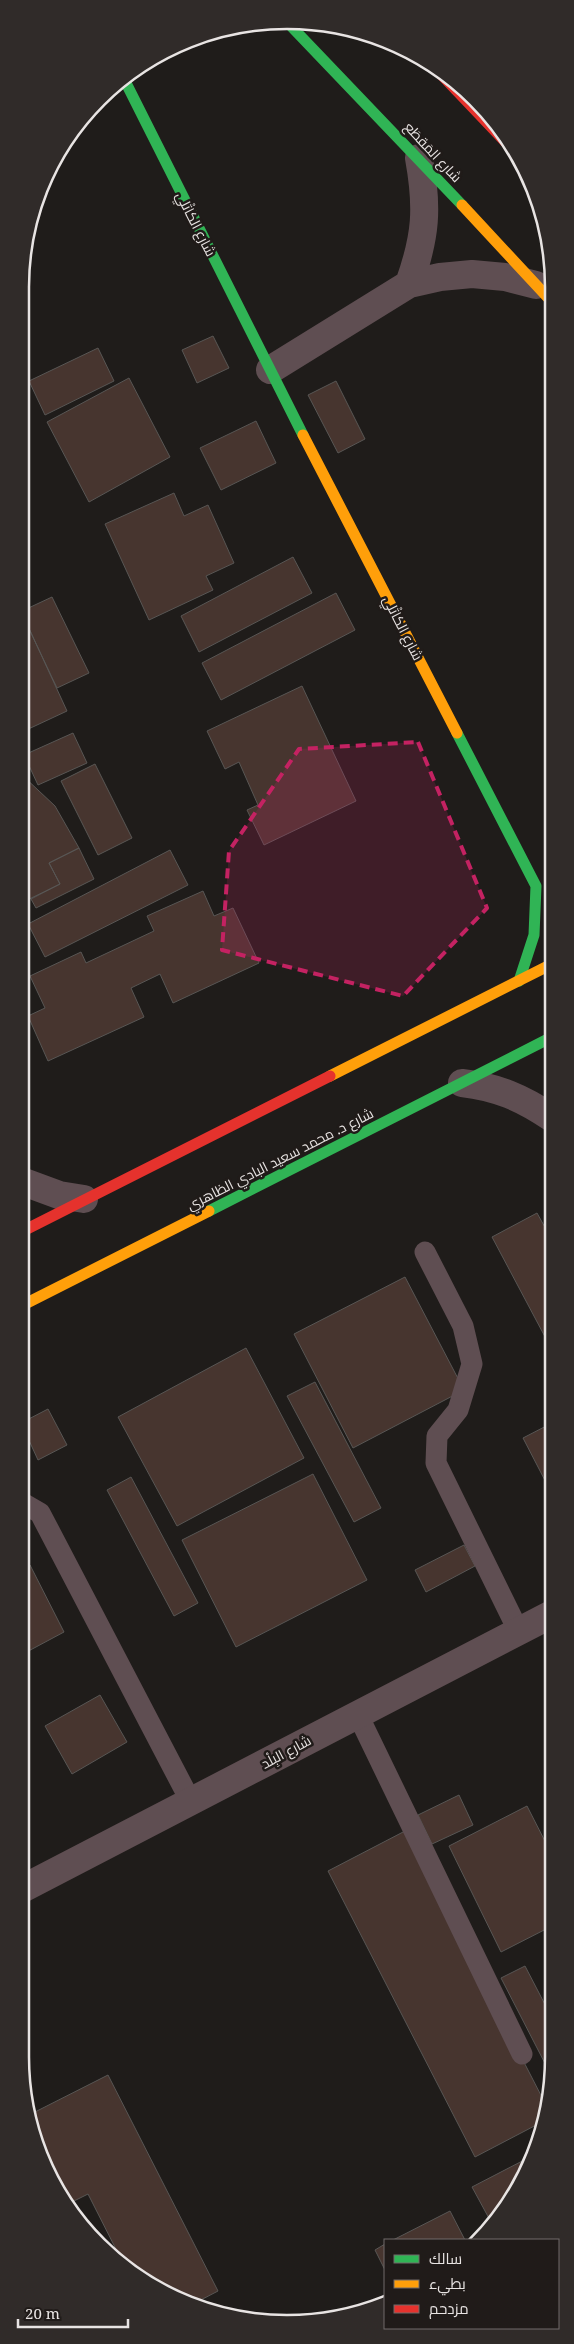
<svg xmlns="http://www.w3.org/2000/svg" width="574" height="2344" font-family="'Noto Serif',Cairo,serif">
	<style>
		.building { fill: #47352f; stroke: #585654 }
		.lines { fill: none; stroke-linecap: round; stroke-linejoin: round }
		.lane { stroke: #5f4e52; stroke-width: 21 }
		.street { stroke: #5f4e52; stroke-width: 28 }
		.fast { stroke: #30b455; stroke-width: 11 }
		.slow { stroke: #ff9f0a; stroke-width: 11 }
		.jam { stroke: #e5322d; stroke-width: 11 }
		.marked { fill: #c42262; fill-opacity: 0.2; stroke: #c42262; stroke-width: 4; stroke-dasharray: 10 6; stroke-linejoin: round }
		.labels { text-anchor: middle; stroke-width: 5; stroke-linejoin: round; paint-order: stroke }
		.street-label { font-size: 14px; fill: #e8e4e3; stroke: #201b19 }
		.rim { fill: none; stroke: #e8e4e3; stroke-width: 2.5 }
	</style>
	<rect width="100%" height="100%" fill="#1f1c1a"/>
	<path class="building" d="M213 336 229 368 197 383 182 350Z
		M98 348 114 381 45 415 29 381Z
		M129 378 170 457 89 502 47 422Z
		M336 381 365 439 338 453 308 395Z
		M256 421 276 463 221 490 200 448Z
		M174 493 184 516 208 505 234 563 206 576 213 590 149 620 105 524Z
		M293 557 312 593 199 652 181 616Z
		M336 593 355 630 221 700 202 663Z
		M52 597 89 673 57 688 22 614V611Z
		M27 624 67 711 22 732V627Z
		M302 686 356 801 264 845 247 810 258 805 239 762 225 769 207 731Z
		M73 733 87 763 38 785 24 755Z
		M95 764 132 838 98 855 61 781Z
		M22 775 55 806 79 848 49 863 60 884 21 903Z
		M79 848 94 879 36 908 31 899 60 884 49 863Z
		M170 850 188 885 45 957 28 924Z
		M203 891 214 916 233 908 259 963 173 1003 160 974 131 988 144 1017 48 1061 28 1016 45 1008 30 976 81 952 86 963 154 931 147 916Z
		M537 1213 552 1240V1255L546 1258 552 1270V1350L492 1237Z
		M405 1277 464 1390 353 1448 294 1334Z
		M246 1348 304 1458 177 1526 118 1417Z
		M315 1382 381 1508 354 1522 287 1396Z
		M48 1409 67 1445 38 1460 21 1423Z
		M552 1423V1494L523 1438Z
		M21 1453 28 1468 21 1471Z
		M313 1474 367 1580 236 1647 182 1540Z
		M131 1477 198 1603 174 1616 107 1490Z
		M464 1545 475 1566 426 1592 415 1570Z
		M30 1565 64 1632 21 1655V1570Z
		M100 1695 127 1742 72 1774 45 1726Z
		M459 1795 473 1825 432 1844 418 1815Z
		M527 1806 552 1855V1926L501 1952 449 1846Z
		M405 1831 547 2107 542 2122 475 2157 328 1871Z
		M525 1966 552 2018V2077L501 1978Z
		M108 2075 218 2291 195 2303 169 2297 122 2261 88 2194 68 2204 40 2159 31 2114Z
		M530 2157 518 2190 491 2222 472 2187Z
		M450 2211 465 2240H393Z
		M385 2244V2270L375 2250Z"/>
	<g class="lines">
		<path class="lane" d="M425 1252 463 1326 472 1364 458 1410 437 1436 436 1463 519 1632
			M21 1502 40 1513 191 1802
			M358 1715 522 2054"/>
		<path class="street" d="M409 284C426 236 428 208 419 158
			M270 370 409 284 440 277 472 274 505 277 536 285
			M462 1083C497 1087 523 1098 552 1118
			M21 1181 59 1195 84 1199
			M20 1890 552 1614"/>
		<path class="fast" d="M289 24 462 205
			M123 77 303 435
			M457 733 536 886 534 935 519 981
			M209 1211 552 1037"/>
		<path class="slow" d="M462 205 552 302
			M303 435 457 733
			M330 1076 552 964
			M21 1306 209 1211"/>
		<path class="jam" d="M437 70 514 151
			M456 90 479 103
			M21 1232 330 1076"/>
	</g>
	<path class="marked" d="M418 742 487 908 403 996 222 950 229 851 299 749Z"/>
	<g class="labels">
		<g class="street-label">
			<text transform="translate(433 152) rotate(47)" y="5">شارع المَقطَع</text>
			<text transform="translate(196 224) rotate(63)" y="5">شارع الكاتْلي</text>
			<text transform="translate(403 628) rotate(63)" y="5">شارع الكاتْلي</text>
			<text transform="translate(280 1159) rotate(-27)" y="5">شارع د. محمد سعيد البادي الظاهري</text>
			<text transform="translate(286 1752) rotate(-28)" y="5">شارع البِلْد</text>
		</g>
	</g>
	<path d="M0 0H574V2344H0ZM287 29H287A258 258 0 0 1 545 287V2057A258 258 0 0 1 287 2315H287A258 258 0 0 1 29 2057V287A258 258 0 0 1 287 29Z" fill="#302b29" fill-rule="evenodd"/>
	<path class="rim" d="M287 29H287A258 258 0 0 1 545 287V2057A258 258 0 0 1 287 2315H287A258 258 0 0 1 29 2057V287A258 258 0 0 1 287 29Z"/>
	<rect x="384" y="2239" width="175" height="90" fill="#201b19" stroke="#706b6a"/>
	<rect x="394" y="2255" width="25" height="8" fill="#30b455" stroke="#706b6a"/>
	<text x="429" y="2264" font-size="15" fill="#e8e4e3">سالك</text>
	<rect x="394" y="2280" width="25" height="8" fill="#ff9f0a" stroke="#706b6a"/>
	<text x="429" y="2289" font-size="15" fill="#e8e4e3">بطيء</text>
	<rect x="394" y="2305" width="25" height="8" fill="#e5322d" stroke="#706b6a"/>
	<text x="429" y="2314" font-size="15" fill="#e8e4e3">مزدحم</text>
	<path d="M18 2319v8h110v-8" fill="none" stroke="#e8e4e3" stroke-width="2.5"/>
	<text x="25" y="2319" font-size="15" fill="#e8e4e3" stroke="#201b19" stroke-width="4" paint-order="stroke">20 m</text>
</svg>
